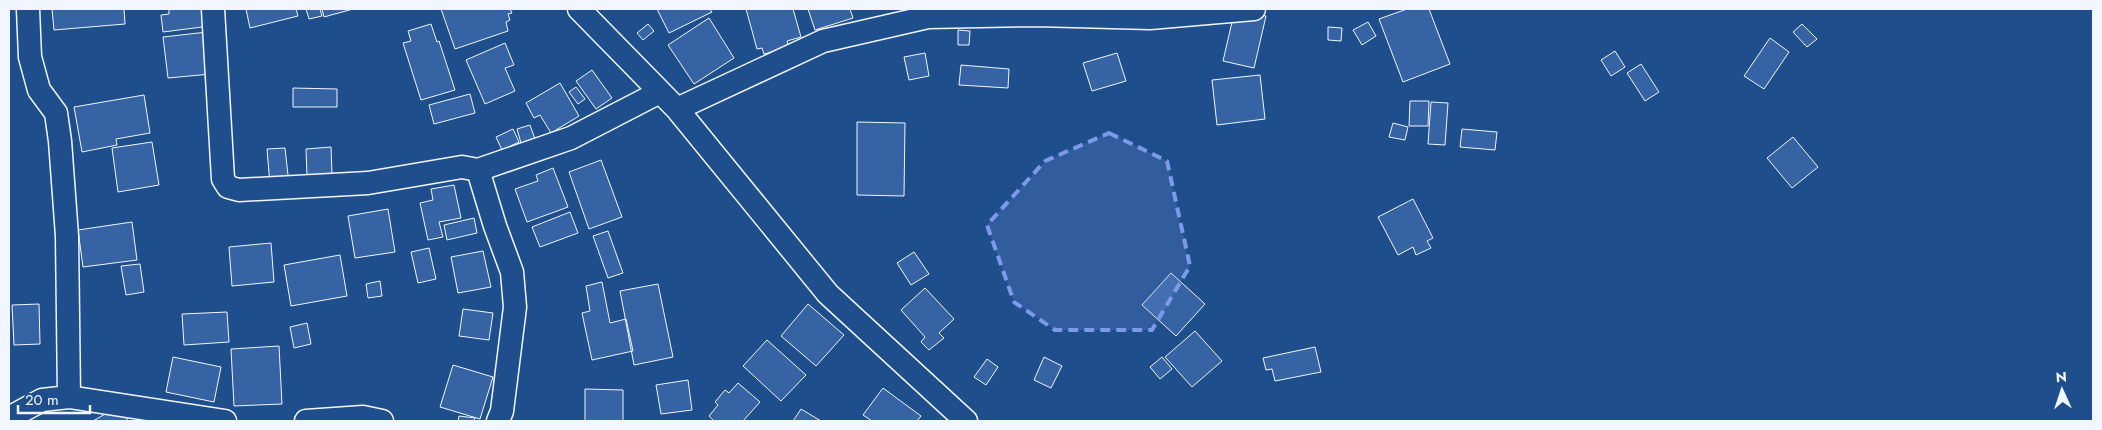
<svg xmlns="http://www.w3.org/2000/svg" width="2102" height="430" font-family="Jost,sans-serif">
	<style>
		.building { fill: #3563a3; stroke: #f2f6ff }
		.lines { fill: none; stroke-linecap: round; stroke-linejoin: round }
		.minor-casing { stroke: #f2f6ff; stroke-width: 25 }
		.minor { stroke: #1f4e8c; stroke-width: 22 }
		.marked { fill: #7d9aea; fill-opacity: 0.2; stroke: #7d9aea; stroke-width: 4; stroke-dasharray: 10 6; stroke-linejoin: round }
	</style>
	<rect width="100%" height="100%" fill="#1f4e8c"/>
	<path class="building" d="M52 9H124L125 24 54 30Z
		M169 9H208L210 26 163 32 161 15 169 14Z
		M246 9H296L298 16 250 28Z
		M306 9H320L322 16 309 19Z
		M322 9H353L324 17Z
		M441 9H510L512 13 508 14 510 20 506 22 508 31 455 49Z
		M657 9H710L712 12 669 33Z
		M746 9H793L801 37 787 41 789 48 764 54 762 48 757 49Z
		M808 9H850L853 18 815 30Z
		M1235 9 1266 16 1254 68 1223 61Z
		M1407 9H1429L1450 64 1403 82 1379 19Z
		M709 18 734 58 694 84 668 45Z
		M1368 22 1376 36 1362 45 1353 30Z
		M431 24 437 42 439 41 455 90 421 100 403 43 411 41 408 31Z
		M648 24 654 31 643 40 637 33Z
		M1802 24 1817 39 1807 47 1793 32Z
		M1328 27 1342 28 1341 41 1328 40Z
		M958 30 970 31 969 45H958Z
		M207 32 211 74 168 78 163 37Z
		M1770 38 1789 52 1764 89 1744 76Z
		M505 43 514 65 505 68 515 91 485 104 466 60Z
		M1615 51 1625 67 1611 76 1601 60Z
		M925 53 929 76 909 80 904 57Z
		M1117 53 1126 81 1092 91 1083 63Z
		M1641 64 1659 92 1645 101 1627 73Z
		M961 65 1009 69 1008 88 959 85Z
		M592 70 612 98 596 109 576 81Z
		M1260 75 1265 119 1217 125 1212 80Z
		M560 83 579 116 551 133 540 115 534 118 526 103Z
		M576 87 585 99 578 104 569 92Z
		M293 88 337 89V107H293Z
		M470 94 475 113 434 124 429 105Z
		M144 95 150 133 116 139 117 145 82 152 74 107Z
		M1410 101H1429L1428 126H1409Z
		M1431 102 1448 103 1445 145 1428 144Z
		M857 122 905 123 904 196 857 195Z
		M1393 123 1408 127 1405 140 1389 137Z
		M530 125 535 139 521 143 517 129Z
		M513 129 519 142 502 150 496 137Z
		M1462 129 1497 132 1495 150 1460 147Z
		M1793 137 1818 167 1792 188 1767 158Z
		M152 142 159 185 118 192 112 148Z
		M331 147 332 174 307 175 306 149Z
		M285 148 289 184 270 185 267 149Z
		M601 160 622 217 589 229 569 172Z
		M553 168 568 207 527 222 515 189 538 181 536 175Z
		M454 185 461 218 439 222 443 237 428 240 420 203 433 200 431 189Z
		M1413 199 1433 238 1427 241 1431 248 1416 255 1413 247 1398 255 1378 217Z
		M388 209 395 252 355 258 348 216Z
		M570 212 578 233 540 247 532 227Z
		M474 218 477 233 447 240 444 225Z
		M132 222 137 260 83 267 78 230Z
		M608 231 623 273 608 278 593 236Z
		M271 243 274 282 232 286 229 247Z
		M429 248 436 279 418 283 411 252Z
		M483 251 491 287 458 293 451 257Z
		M914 252 929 274 911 285 897 263Z
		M340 255 347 296 291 306 284 265Z
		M140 264 144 292 126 295 121 266Z
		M1171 273 1205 304 1176 336 1142 305Z
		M380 281 382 296 368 298 366 284Z
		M602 282 610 323 626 319 633 351 592 360 582 313 590 311 586 286Z
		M658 284 673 357 634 365 620 291Z
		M925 288 954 319 939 333 944 338 929 350 921 342 925 337 901 310Z
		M39 304 40 344 14 345 12 305Z
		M808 304 844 335 816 366 781 336Z
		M463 309 493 313 489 340 459 336Z
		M227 312 229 342 184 345 182 314Z
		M307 323 311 344 294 348 290 327Z
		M1195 331 1222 361 1192 387 1165 357Z
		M767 340 806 375 781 401 743 366Z
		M279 346 282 404 234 406 231 349Z
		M1315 347 1321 372 1275 381 1272 369 1266 370 1263 358Z
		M173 357 221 367 214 402 166 392Z
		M1044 357 1062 366 1051 388 1034 380Z
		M1162 357 1172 369 1160 379 1150 367Z
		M987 359 998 367 986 385 974 377Z
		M453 365 493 377 480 419 440 407Z
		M688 380 692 410 661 414 656 385Z
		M738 383 760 402 743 421H714L709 416 718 405 715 402 725 390 729 393Z
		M883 388 921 416 917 421H872L863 415Z
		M585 389 623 390V421H585Z
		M119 406 128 421H93Z
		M801 409 821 421H822H793Z
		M459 416 475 418 474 421H458Z"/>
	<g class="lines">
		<g class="minor-casing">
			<path id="minor" d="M28 9 30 57 39 90 56 113 60 141 67 236 69 397
				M213 9 223 179 228 187 239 190 368 183 462 167 478 170 495 226 512 272 515 307 502 411 498 421
				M579 9 677 109 828 294 966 421
				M677 109 823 41 928 17 1036 15 1150 18 1254 9
				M478 170 571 138 660 92
				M9 418 42 400 69 397 225 421
				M306 421 363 417 382 421"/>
		</g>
		<use href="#minor" class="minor"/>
	</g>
	<path class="marked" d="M1109 133 1167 161 1190 266 1152 330H1055L1014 302 987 225 1045 161Z"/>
	<rect width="2102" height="430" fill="none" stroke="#f2f6ff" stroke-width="20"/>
	<g transform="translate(2062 390) rotate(357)" stroke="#1f4e8c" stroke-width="4" paint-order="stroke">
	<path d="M0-4L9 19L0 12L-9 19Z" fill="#f2f6ff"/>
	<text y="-8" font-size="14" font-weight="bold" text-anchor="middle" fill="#f2f6ff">N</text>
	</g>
	<path d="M18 405v8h72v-8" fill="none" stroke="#f2f6ff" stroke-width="2.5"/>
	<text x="25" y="405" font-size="15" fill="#f2f6ff" stroke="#1f4e8c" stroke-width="4" paint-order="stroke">20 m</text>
</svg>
